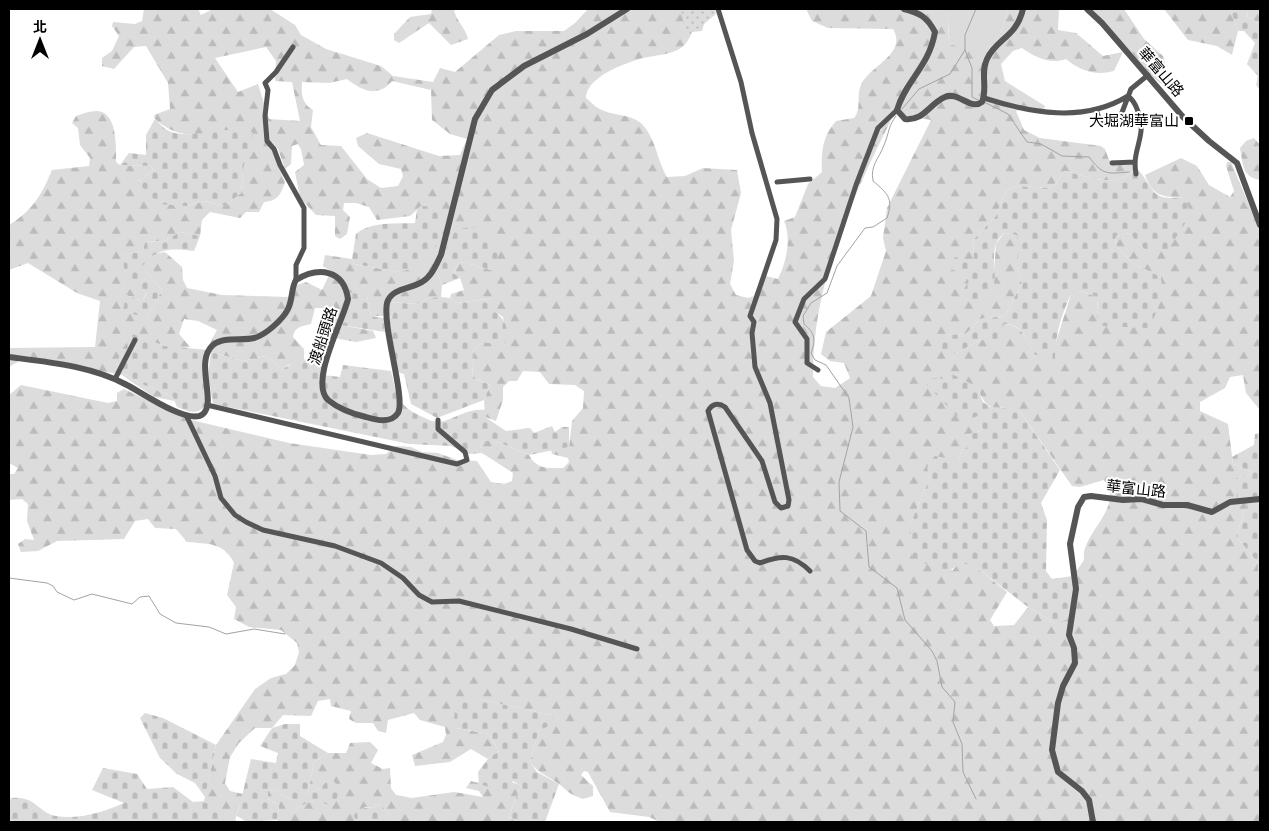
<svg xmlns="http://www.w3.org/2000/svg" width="1269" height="831" font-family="Rubik,'Noto Sans TC',sans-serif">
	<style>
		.grass { fill: #dcdcdc }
		.forest { fill: url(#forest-firs); fill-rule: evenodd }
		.cemetery { fill: url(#cemetery-stones) }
		.park { fill: url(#park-dots) }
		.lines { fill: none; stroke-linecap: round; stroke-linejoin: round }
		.stream { stroke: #a3a3a3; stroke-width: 1 }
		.minor { stroke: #555; stroke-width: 5 }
		.tertiary { stroke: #555; stroke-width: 6 }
		.poi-dot { fill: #000; stroke: #fff; stroke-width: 2 }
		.labels { text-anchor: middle; stroke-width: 4; stroke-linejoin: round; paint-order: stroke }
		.street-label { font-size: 15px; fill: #000; stroke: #fff }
		.poi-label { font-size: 15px; fill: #000; stroke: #fff; text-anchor: end }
	</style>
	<defs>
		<pattern id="forest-firs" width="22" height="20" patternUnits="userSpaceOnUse" patternTransform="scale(1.25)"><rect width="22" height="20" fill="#dcdcdc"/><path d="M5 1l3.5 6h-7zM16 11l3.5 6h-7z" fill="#bbb"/></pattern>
		<pattern id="cemetery-stones" width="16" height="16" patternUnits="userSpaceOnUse" patternTransform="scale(1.25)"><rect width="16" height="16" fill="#dcdcdc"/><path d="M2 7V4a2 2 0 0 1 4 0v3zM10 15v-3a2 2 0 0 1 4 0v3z" fill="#bbb"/></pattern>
		<pattern id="park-dots" width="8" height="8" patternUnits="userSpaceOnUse" patternTransform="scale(1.25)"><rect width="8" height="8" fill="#dcdcdc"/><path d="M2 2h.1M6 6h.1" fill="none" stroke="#bbb" stroke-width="1.8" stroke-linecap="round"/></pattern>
	</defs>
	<rect width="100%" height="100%" fill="#fff"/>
	<path class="grass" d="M940 9H1008L1001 32 984 55 949 44 948 16Z"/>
	<path class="forest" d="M144 9H198L201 15 213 9H270L295 25 301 35 326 49 381 66 393 76 433 82 440 68 455 72 499 35 516 31H564L575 23 588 9H682L692 32C690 38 686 44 681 48 670 55 656 55 643 58 625 63 586 77 586 98 591 102 596 108 602 110 615 116 631 114 642 124 656 139 657 160 667 177L685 176 703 168 737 170 741 193 731 230 734 261 730 284 736 295 748 298 754 296 760 280 766 276 778 279C786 263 792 239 784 221L795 217 808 184 822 172C821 152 822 137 836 121L854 118C862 109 856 95 861 85 869 66 908 54 893 29L828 28 812 21 806 9H940L948 16 949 44 984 54 1001 32 1008 9H1059L1058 30 1076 33 1103 56 1123 52 1114 71C1096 76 1080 71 1066 59 1050 65 1035 57 1022 48L1013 51 1001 64 1005 81 1045 106 1044 110 1024 108 1016 111 1024 130 1040 138 1101 146 1105 149 1109 160 1132 161 1136 168C1117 190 1090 177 1065 171L1052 188 1017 186 1006 191 996 216 973 240 974 261 967 278 969 281 993 287 996 244 1004 233 1017 235V267L1022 283 1005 316 980 319 966 334 946 335 956 353 983 339 1004 324C1021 324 1028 340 1034 354L1055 357V345L1071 294 1080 291 1098 297 1097 319 1161 277 1132 263 1115 244 1116 236 1129 233 1145 250 1185 198C1163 196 1153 198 1145 175L1181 158 1197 166 1209 185 1230 197 1234 191 1226 166 1227 162H1231L1260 231V410L1246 393 1243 375 1230 377 1225 388 1200 402V411L1228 424 1233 464 1253 472 1246 477 1247 504 1236 536 1258 563 1260 589V822H660L649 817 610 812 588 772 584 771 581 775 593 786V796L583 799C569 794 570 793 559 784 548 776 538 773 530 762L539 730 552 715 478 699H456V728L489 734 499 751 488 759 471 749 450 762 415 766 412 755 443 742 446 735 445 727 420 720 414 713 388 720 386 733 378 731 373 723H356L349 719 351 711 331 706 330 699 318 701 311 716 283 715 272 728H255L239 743 230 757 225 783 230 791 243 794 235 821 204 801 216 745 255 689 271 678 286 674 295 665 299 652 297 643 281 630 249 627 234 619 236 607 227 595 234 563C224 542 208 544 187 542L176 529 155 528 148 519 135 521 124 539 57 541 38 551 21 552 18 544 25 539 34 540 27 521 28 504 22 499 9 500V474H14L18 468 9 463V395L21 385 108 403 117 401V393L124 389 187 419 289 443 371 455 386 454 396 446 411 447 422 452 438 453 457 460 477 461 491 482 504 484 512 481 513 473 482 453 480 445 482 441H496L529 455C537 470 548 468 563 468L569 462 568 458 552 454 551 450 569 447 572 421 583 408 584 391 575 385 549 384 540 372 523 371 517 381H509L503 387V400L496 421 485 417 484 400 490 385 472 377 474 349 481 343H507L503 317 493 310 486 299 456 303 450 298 451 294 464 290 460 278 453 274 459 263 463 262 491 270 488 233 436 270 442 285 441 297 428 298 417 304 388 302 393 311 392 316H371L367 296 340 325 373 331 376 338 356 342 334 338 321 359 314 357 313 337 322 335 330 321 331 308H315L311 324C302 326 294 327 293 337L304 349V362L288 365 282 370 266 356 243 361 211 352 209 345 217 330 198 321 184 319 179 334 190 347C171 351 151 341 133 334L116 364C126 381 156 389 173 397L175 401 154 397 122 375 26 357 9 367V348L95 347 100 301 77 293 28 263 9 270V225C33 210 41 196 52 170L89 166 90 158 80 145 78 128 72 123 76 116C82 114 90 111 96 111 118 111 116 148 116 162L120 165 151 166 153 170 139 181 187 206 204 201 225 206 241 193 244 163 229 131C197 134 180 141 155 119L154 115 170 109 168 83 146 46 134 47 114 69 102 66V58L112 51 119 36 112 26 113 22 135 24 142 21ZM266 47 276 61 275 81 292 82 300 121 269 119 258 84 238 92 215 58ZM347 79C362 91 378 98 392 81L431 90 432 120 450 134 467 139 460 155 439 156 367 133 356 138 358 146 379 164 401 169 403 176 398 186 381 188 367 179 341 146 321 145 311 127 313 110C302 103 301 95 302 82L329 83ZM894 114 931 120 887 208 883 238 886 251 871 296 826 332 821 354 830 361 844 363 850 378 835 388 821 386 813 377C812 283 853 196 894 114ZM272 142 278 149 285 169 291 164 292 146 298 144 301 149 304 165 295 172 300 198 316 215 335 216V236L340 239 347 234 350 217 343 210 344 203H356L369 207 377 220 410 216 421 206 399 272 354 264 352 259 325 255 323 266 331 271 322 290 306 282 297 285 288 297 222 295 187 288 183 280 182 267 165 252 149 255 142 267 162 290 147 318 126 295 142 301 147 292 123 255 143 251 145 242 165 241 180 232 200 236 202 220 210 212 240 218 246 212H259L264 202C278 201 281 194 285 182L269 144ZM977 387C991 421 997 400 1021 413L1072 486 1080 487 1104 480C1126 508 1080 533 1084 560L1073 576 1055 623 1028 607 1014 625 994 626 990 620 1007 592 981 571 961 561 952 571 910 525 930 477 958 460 962 450 971 445V439L967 435 983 430 977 416Z
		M432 9H454C455 20 466 28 468 39L451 45 429 23 399 43 394 40V34L410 17 431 14Z
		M1086 9H1124L1144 39 1163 56 1169 79 1168 85 1162 84 1147 73 1133 54Z
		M1164 9H1230L1238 31 1232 55 1217 46 1188 40Z
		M1247 9H1260V23L1248 18Z
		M1254 138 1260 145V180C1242 177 1243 164 1240 148L1246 141Z
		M370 742 378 750 371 763 383 769 390 768 391 788 396 795 412 798 454 792 483 797 479 791 466 788 471 781C488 787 506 776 521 786L508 818 518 822H396L380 804 373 808 365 807 354 815 355 822H279L277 820 279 805 268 799V791L272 789 292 800 297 811V808L313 800 320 789 308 793 314 762 328 753H346L350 743Z"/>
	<path class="cemetery" d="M1230 9H1247L1248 18 1260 23V90L1256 85 1258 76 1247 64 1255 43 1244 31H1238Z
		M155 119C158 122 162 127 167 130 189 143 238 121 253 133L252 154 244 164 241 193 225 206 204 201 187 206 159 204 140 185 139 181 153 170 151 166 120 165 129 153 146 155V135Z
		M1136 168C1146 176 1150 192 1160 196 1166 199 1178 197 1185 198L1191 214 1167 251 1145 250 1129 233 1116 236 1115 244 1132 263 1161 277C1163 298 1159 310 1148 328L1103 326 1097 319 1098 297 1080 291 1071 294C1062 313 1055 336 1055 357L1051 360 1034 354C1028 341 1021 323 1004 324L996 342 983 339 956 353H943L936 342 946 335 966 334 980 319 1005 316 1022 283 1017 267V235L1004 233C1001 236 998 239 997 242 987 263 1008 295 975 302L968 297 964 289 969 281 967 278 948 267 955 257 974 261 973 240 996 216 1006 191 1017 186 1052 188 1065 171C1090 177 1117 190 1136 168Z
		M421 206 437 207C449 229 438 241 427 260L419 261 415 268 399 272 354 264 352 259 356 234C371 221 396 224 415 223L417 210Z
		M472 227 488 232 498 252 495 268 491 270 463 262 459 263 453 273 460 278 442 285 436 270 456 229Z
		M180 232 200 236 194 251C173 248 154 248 142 267L162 290 147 318 123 311 126 295 142 301 147 293 125 279 123 255 143 251 145 242 165 241Z
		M348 292 367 296 371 316 384 318 385 332 340 325 342 304Z
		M441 297 450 298 456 303 486 299C498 318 510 318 507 343H481L474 349 472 377 490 385 484 400 437 418 411 404 404 374 397 372 389 317 392 316 393 311 387 306 388 302 417 304 428 298Z
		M133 334 165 346 208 350 205 406C196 416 188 411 177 407L173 397C156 389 126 381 116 364L123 348Z
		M211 352 243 361 266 356 282 370C290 363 310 356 321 359L324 375 340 377 343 365 391 371C397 398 398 406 425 418 430 421 437 423 444 421 457 417 470 408 485 410V417L506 431 530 428 534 433 552 426 555 432 562 427H569V447L529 455 496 441H482L480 445 482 453 468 454 451 446 410 444 213 404 208 375Z
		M950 373 977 387 983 402 990 407 1014 409 1021 413 1060 470 1041 503 1047 520 1046 571 1052 579 1073 576 1067 620 1055 623 1028 607 981 571 962 562C943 580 932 566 912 556L910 525 930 477 926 465 935 456 958 460 962 450 971 445V439L967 435 983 430 977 416 966 421 958 417 927 385 932 378 945 379Z
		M1260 433V589L1258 563 1236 536 1247 504 1237 501 1236 478 1246 477 1253 472 1233 464 1232 457 1254 445 1255 434Z
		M456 699H478L552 715 554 724 539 730 530 762 537 772 559 784 545 822H518L508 818 521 786 513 781 506 792 479 784 478 772 488 759 499 751 489 734 456 728 454 720Z
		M145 713 163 718 216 745 205 797 195 783 177 774 160 758 140 718Z
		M285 724H300V736L328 753 314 762 308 793 320 789 326 782 334 781 340 791 333 806 313 800 297 808 296 812 292 800 272 789 268 791V799L279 805 277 820 247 822 237 816 251 759 276 763 278 753 260 746 272 728Z
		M103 768 137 774 147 789 173 787 193 802 204 801 238 822H9V802L11 798C36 795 38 813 56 816 78 820 104 812 124 803L92 790Z
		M380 804 396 822H355L354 815C359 808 365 807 373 808Z"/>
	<path class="park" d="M681 9H715L716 14 704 24 702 31 691 32 684 27Z"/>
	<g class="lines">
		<path class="stream" d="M976 9 965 35V50L972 68V97L980 101
			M984 102 1008 114 1027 142 1041 144 1062 156 1089 157C1103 175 1106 174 1129 172
			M902 109 919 89 950 74 965 50
			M896 116C888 126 889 134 884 145 879 159 870 165 873 181 887 193 894 198 887 218L873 227 865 228 837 266 827 293 811 303 803 316 804 324C815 333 816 340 811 353L815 360 826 365 849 398 853 427 839 482 840 511 866 531 869 567 897 588 905 620 932 651 937 661 942 687 955 702 953 722 962 744 963 772 976 799
			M9 578 47 583 53 586 57 592 74 600 92 594 132 604 140 597 149 596 160 614 176 623 209 627 226 634 254 629 285 634"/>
		<path class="minor" d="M718 9 741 82 752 133 777 219 776 240 750 316 754 322 752 333 755 367 770 403 789 500 788 506 781 508 775 502 762 461 725 407C718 402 712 404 708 411L747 550 755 561 760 563C781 555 793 554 810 571
			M293 47 276 72 265 83 268 90 265 116 267 141 274 149 280 165 304 208V248L296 265V280
			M984 98C1031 113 1084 123 1128 96 1133 100 1135 103 1137 109 1149 136 1131 147 1136 174
			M1096 110 1101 123
			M1121 115 1131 89 1148 75
			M1112 163 1134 162
			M777 182 810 179
			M818 370 807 363V339L795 322 804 299 825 279 856 185 878 128 897 110
			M115 379 135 340
			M207 405 457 464 467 460 465 452 438 429V420
			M186 415 215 476 221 498 235 515 246 522 263 530 335 546 381 563 403 578 419 595 432 602 459 601 571 629 637 649"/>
		<path class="tertiary" d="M904 9C920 13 927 17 935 32 929 67 906 80 897 110L905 119C924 121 929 104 945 97 958 91 971 111 982 102 988 89 980 73 987 59 997 38 1016 38 1023 9
			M1087 9 1102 23 1183 117 1209 141 1237 163 1260 225
			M9 357C48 362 92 366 127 385 141 392 189 426 203 414 217 402 194 361 213 345 223 336 242 341 254 338 266 335 283 319 288 309 293 299 291 288 296 280 319 266 344 270 348 299 343 321 309 382 328 400 339 409 353 414 366 417 376 420 391 424 398 413 406 398 382 327 387 303 391 288 411 289 422 282 432 276 436 265 441 255L475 119 492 90 524 66 587 34 627 9
			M1093 822 1089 800 1082 791 1058 772 1052 750 1058 703 1063 686 1075 663 1074 648 1069 635 1076 589 1070 544 1078 507 1084 497 1091 496 1123 500 1142 499 1163 505H1187L1212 512 1230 502 1260 499"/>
	</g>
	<rect class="poi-dot" x="1184" y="116" width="10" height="10" rx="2.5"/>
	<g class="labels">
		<g class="street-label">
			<text transform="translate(1161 72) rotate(49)" y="5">華富山路</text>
			<text transform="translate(323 336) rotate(-72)" y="5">渡船頭路</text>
			<text transform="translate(1136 489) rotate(6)" y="5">華富山路</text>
		</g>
		<g class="poi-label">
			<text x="1179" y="126">大堀湖華富山</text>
		</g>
	</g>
	<rect width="1269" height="831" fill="none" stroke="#000000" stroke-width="20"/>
	<g transform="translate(40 40)" stroke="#ffffff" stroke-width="4" paint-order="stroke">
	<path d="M0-4L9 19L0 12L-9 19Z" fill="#000000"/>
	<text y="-8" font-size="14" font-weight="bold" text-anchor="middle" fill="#000000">北</text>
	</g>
</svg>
